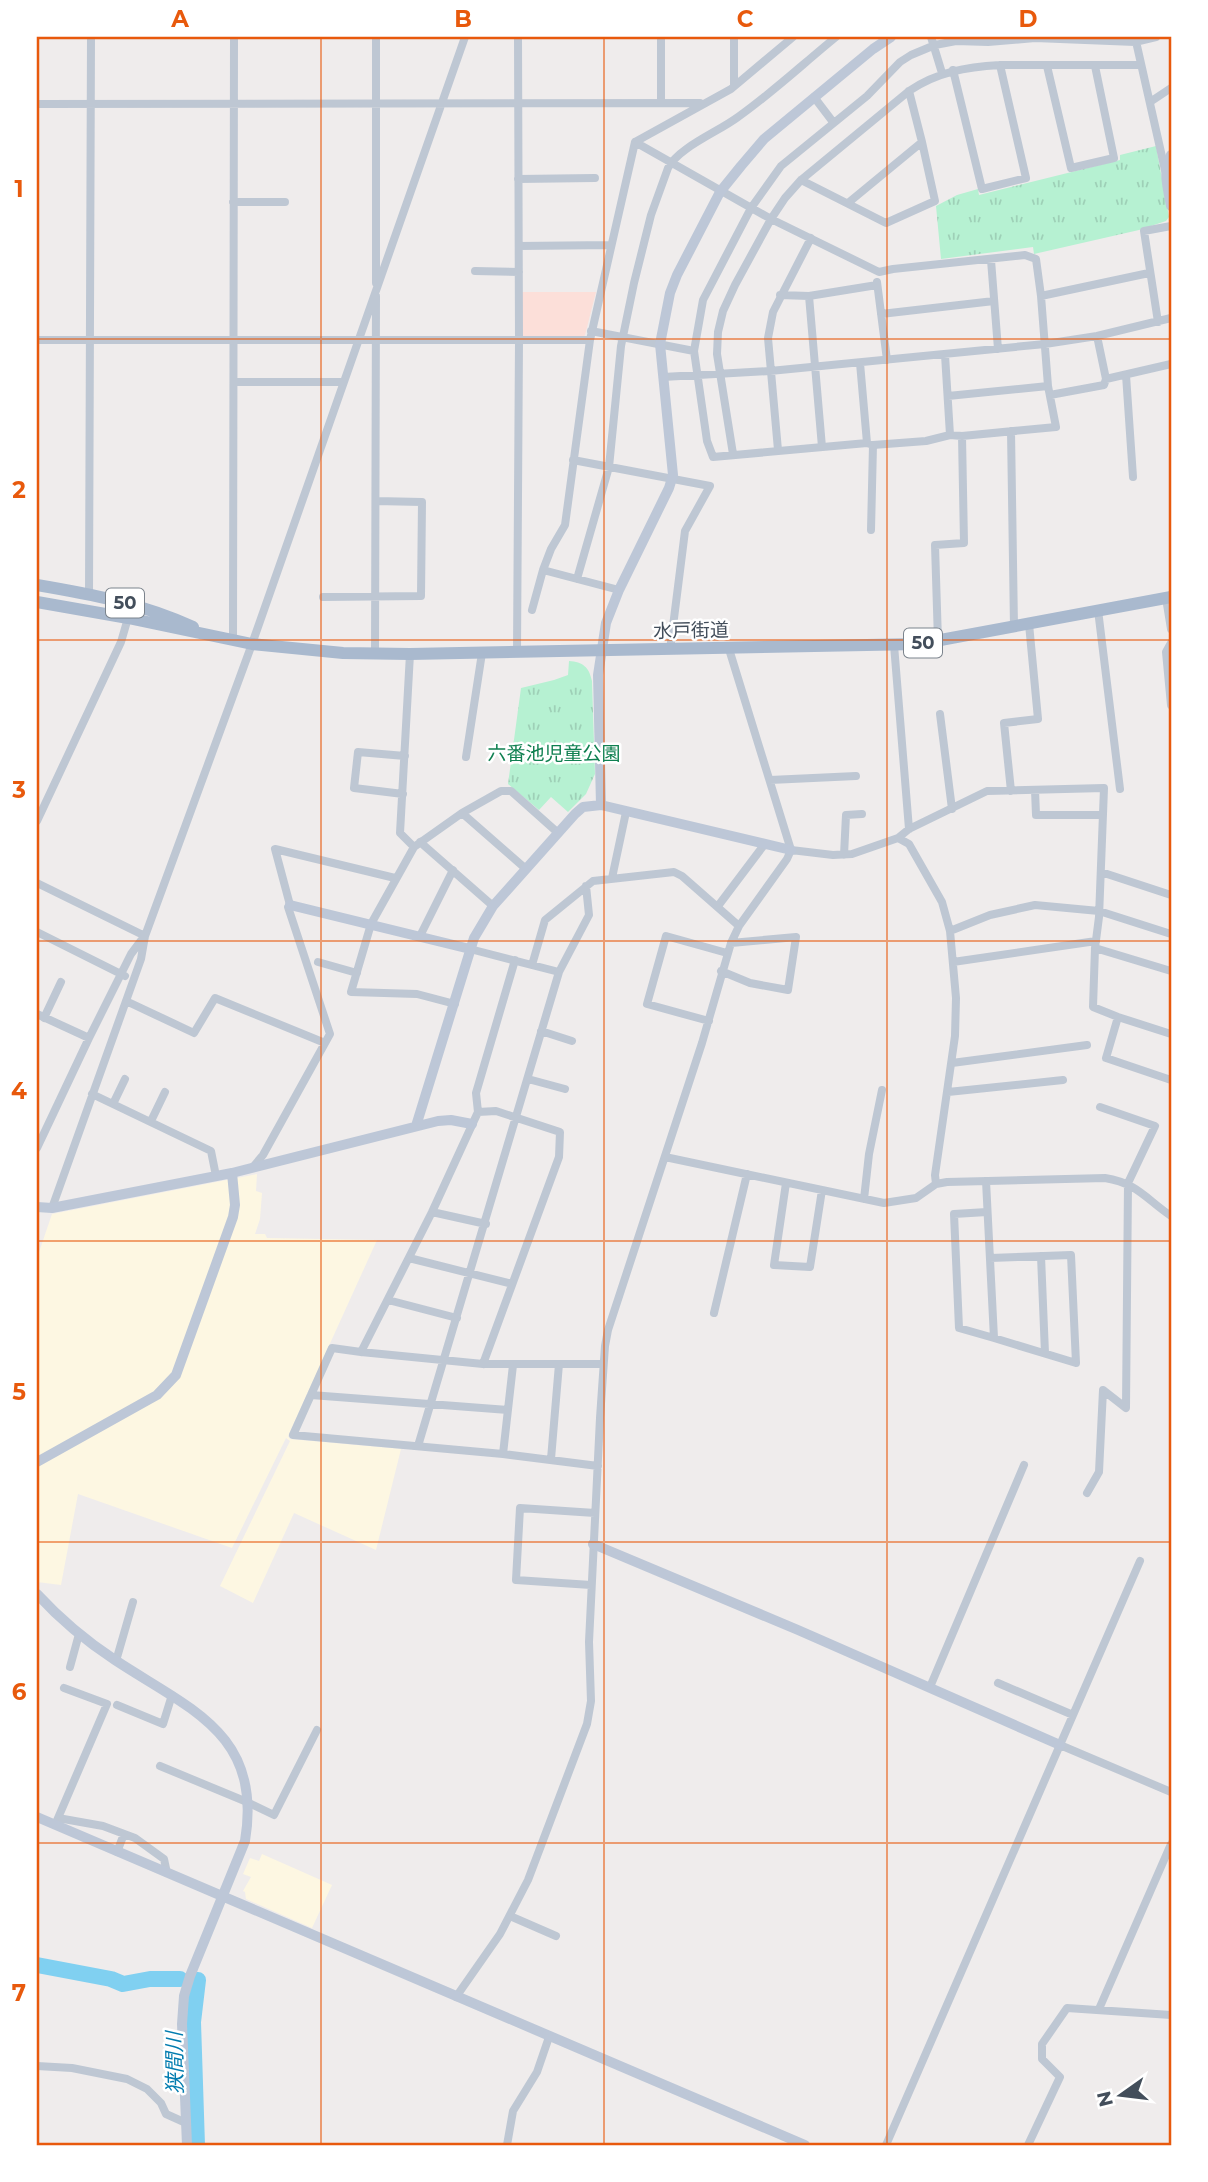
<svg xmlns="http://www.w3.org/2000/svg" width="1208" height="2182" font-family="Montserrat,'Noto Sans JP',sans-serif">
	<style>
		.commercial { fill: #fdf7e2 }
		.medical { fill: #fcdfd9 }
		.grass { fill: url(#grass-tufts) }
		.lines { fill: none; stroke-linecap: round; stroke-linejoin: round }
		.river { stroke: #80d0f1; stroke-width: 16 }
		.street { stroke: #bec7d3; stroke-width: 8 }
		.secondary { stroke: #bdc7d7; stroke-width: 10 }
		.primary { stroke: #a9b9ce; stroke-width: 12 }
		.grid { fill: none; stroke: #e8590c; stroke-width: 2; stroke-opacity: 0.55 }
		.labels { text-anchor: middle; stroke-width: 5; stroke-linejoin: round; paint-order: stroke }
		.shield { fill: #fff; stroke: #7b838c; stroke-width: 2 }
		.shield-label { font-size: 18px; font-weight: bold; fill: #434e5b }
		.street-label { font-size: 19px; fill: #434e5b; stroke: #fff }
		.park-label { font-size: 19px; fill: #108051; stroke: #fff }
		.water-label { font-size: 21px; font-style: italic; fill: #027caf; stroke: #fff }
		.neatline { fill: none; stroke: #e8590c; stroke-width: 2.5 }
		.grid-label { font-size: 23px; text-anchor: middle; font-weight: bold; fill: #e8590c }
	</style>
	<defs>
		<pattern id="grass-tufts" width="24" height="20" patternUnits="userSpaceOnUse" patternTransform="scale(1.75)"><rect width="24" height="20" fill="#b6f1d2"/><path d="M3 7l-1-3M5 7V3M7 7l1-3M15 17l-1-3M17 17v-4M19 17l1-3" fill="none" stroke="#9ed0b7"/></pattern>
	</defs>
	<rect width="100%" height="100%" fill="#efecec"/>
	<path class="commercial" d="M257 1174 256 1191 262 1193 260 1219 255 1234H265L267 1238 377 1240 288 1436 290 1439 401 1449 376 1550 294 1513 253 1603 220 1586 290 1441 286 1438 232 1548 78 1494 61 1585 37 1582V1258L52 1214Z
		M262 1854 332 1885 312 1928 246 1899 245 1892 243 1891 251 1877 243 1874 250 1858 259 1861Z"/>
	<path class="medical" d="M521 292H596L585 335 584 337H522Z"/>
	<path class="grass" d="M1156 146 1169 217 1166 221 1139 230 1034 254 1033 247 941 259 936 206 957 195 978 189 979 195 1120 160V155Z
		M569 661C583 662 589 667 592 681L595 774 586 794 568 812 551 797 539 810 508 784 521 688 554 680 568 675Z"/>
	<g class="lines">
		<path class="river" d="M37 1965 111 1979 123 1984 150 1979H180
			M195 1980H198L193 2022 197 2145"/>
		<path class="street" d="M376 37V283
			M661 37V102
			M734 37V86
			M931 37 942 73
			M1135 37 1165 170
			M1047 66 1071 168 1114 158 1095 66
			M953 70 982 189 1026 178 1000 65
			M814 97 833 122
			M1150 102 1171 88
			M37 104 700 103
			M635 142 771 219 879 272 893 269 1025 255 1036 259 1041 296 1048 386 1056 427 962 436 950 435 945 355
			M518 179 595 178
			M801 180 886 223 935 201 922 142
			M233 202H285
			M848 203 922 142 909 91
			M519 246 611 245
			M991 260 998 349
			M475 271 519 272
			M877 282 887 360
			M780 295 809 296 877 285
			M809 296 822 447
			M1041 296 1149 273
			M881 314 994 301
			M1158 322 1144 231 1171 226
			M591 331 694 351
			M37 340H590
			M860 363 867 443
			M1126 375 1133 477
			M663 377 770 371 1045 344 1097 336 1171 318
			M1106 379 1171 364
			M234 382H342
			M1050 395 1104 385 1106 379 1097 336
			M948 396 1048 386
			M1011 431 1014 627
			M950 435 926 441 873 445 867 443 713 457 707 441 694 351 703 300 751 208 781 166 867 96 900 62 911 55 935 45 956 41 988 42 1035 38 1135 42 1156 37
			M778 450 768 338 773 312 811 238
			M733 454 717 354 718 332 723 311 735 285 771 219 785 198 801 180 909 91C937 72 966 67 1000 65H1140
			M573 460 710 486 685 531 670 650
			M871 530 873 445
			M577 579 609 467 621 346 634 283 651 215 668 168C679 147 718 132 738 117 772 93 804 63 836 37
			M619 590 543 570 551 549 565 525 590 340 635 142 731 89 793 37
			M89 594 91 37
			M323 597 421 596 422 502 376 501
			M1166 598 1171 629
			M532 610 543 570
			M1098 610 1120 789
			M233 640 234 37
			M938 641 935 545 964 543 962 436
			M1171 643 1166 652 1171 705
			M894 645 909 829
			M517 652 519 341 518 37
			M375 654 376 296
			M410 654 400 833 414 847
			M940 714 952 809
			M466 757 482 653
			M770 780 856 776
			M1035 790 1036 815H1103
			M1011 791 1004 723 1038 719 1029 624
			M403 794 354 788 358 752 405 756
			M462 813 526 869
			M37 821 121 642 128 618
			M898 838 909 829 987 791 1104 788 1099 917 1095 948 1093 1007 1118 1017 1171 1034
			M420 842 493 906
			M791 850 833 855 852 854 898 838 909 844 942 902 950 931 956 998 955 1036 935 1175 936 1184
			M844 855 846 815 862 814
			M1101 872 1171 895
			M612 878 626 812
			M37 883 145 936
			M718 906 764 845
			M950 931 990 915 1035 905 1099 911 1171 934
			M37 932 125 976
			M420 936 453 870
			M1095 948 1171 971
			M470 949 559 972
			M318 962 357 973
			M953 962 1096 941
			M532 965 545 920 593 881 674 872 682 876 739 926
			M721 971 750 983 788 990 796 937 731 943
			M126 1001 194 1033 215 998 325 1043
			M455 1004 417 994 351 992 371 924 414 847 462 813 501 791H511L557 832
			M37 1014 89 1038
			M1118 1017 1106 1058 1171 1080
			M44 1018 61 982
			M709 1021 647 1004 666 936 727 953
			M541 1031 572 1041
			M952 1063 1087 1045
			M528 1079 565 1089
			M948 1092 1063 1080
			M92 1094 211 1151 216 1176
			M113 1104 125 1079
			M478 1112 496 1111 560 1132 559 1157 483 1364
			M151 1121 165 1092
			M37 1148 89 1038 131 954 143 938
			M665 1157 884 1203 916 1198 936 1184 947 1182 1105 1178C1137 1183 1146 1199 1171 1216
			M253 1167 263 1155 330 1034 288 907 290 905 275 849 395 878
			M986 1181 994 1338 959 1328 954 1214 987 1212
			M786 1183 774 1265 810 1267 822 1190
			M864 1199 869 1154 882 1090
			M52 1208 126 1001 141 959 145 936 252 644 465 37
			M432 1212 486 1224
			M1041 1256 1045 1353
			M409 1258 512 1284
			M990 1258 1071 1255 1076 1363 994 1338
			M388 1300 457 1318
			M714 1313 747 1174
			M361 1352 432 1212 478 1112 476 1093 515 960
			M311 1395 508 1410
			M418 1446 559 972 589 915 586 886
			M503 1454 513 1365
			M551 1459 559 1364
			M598 1466 503 1454 293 1435 332 1348 361 1352 483 1364H603
			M1087 1493 1099 1472 1103 1390 1126 1408 1128 1183 1155 1126 1100 1107
			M591 1585 516 1580 520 1508 595 1513
			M116 1661 133 1602
			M70 1667 79 1634
			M998 1683 1073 1715
			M930 1687 1024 1465
			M117 1705 163 1724 172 1695
			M1060 1745 1171 1792
			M160 1766 247 1802 274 1815 317 1730
			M58 1818 103 1826 135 1838 164 1859 167 1873
			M55 1825 107 1704 64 1688
			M117 1852 124 1834
			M510 1916 556 1936
			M456 1997 500 1934 528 1880 587 1724 591 1701 589 1642 600 1418 605 1346 608 1330 702 1043 731 943 739 926 787 859 791 850 729 649
			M1099 2009 1171 1844
			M37 2066 72 2068 127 2079 147 2089 161 2103 166 2114 186 2123
			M507 2145 513 2111 537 2072 549 2037
			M886 2145 1140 1561
			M1028 2145 1060 2077 1042 2059V2044L1067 2008 1171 2015"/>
		<path class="secondary" d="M1171 155C1162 171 1168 188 1171 206
			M601 805 598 675 606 623 619 590 669 488 673 475 660 344 670 293 677 275 720 192 741 166 764 139 873 49 891 37
			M290 905 470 949
			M416 1126 474 938 493 906 575 814 583 807 601 805 791 850
			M37 1207 52 1208 232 1173 438 1121 451 1120 472 1124
			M37 1462 157 1395 176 1375 233 1217 235 1205 232 1173
			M593 1544 798 1630 1060 1745
			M37 1594C60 1619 86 1641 115 1660 189 1709 263 1733 245 1841L190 1976 184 1996 182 2024 187 2145
			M37 1817 805 2145"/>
		<path class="primary" d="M37 585C90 594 144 604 193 627
			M37 602 128 618 252 644 343 653 410 654 919 644 1171 597"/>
	</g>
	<path class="grid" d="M321 37V2145M604 37V2145M887 37V2145M37 339H1171M37 640H1171M37 941H1171M37 1241H1171M37 1542H1171M37 1843H1171"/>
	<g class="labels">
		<g class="shield">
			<rect x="106" y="588.5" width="38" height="29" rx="5"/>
			<rect x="904" y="628.5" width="38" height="29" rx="5"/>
		</g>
		<g class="shield-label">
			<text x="125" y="609">50</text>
			<text x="923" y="649">50</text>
		</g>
		<g class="street-label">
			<text transform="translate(691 630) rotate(-1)" y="7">水戸街道</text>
		</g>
		<g class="park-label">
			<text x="554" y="760">六番池児童公園</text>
		</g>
		<g class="water-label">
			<text transform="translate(175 2063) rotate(-91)" y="7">狭間川</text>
		</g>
	</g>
	<rect width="1208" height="2182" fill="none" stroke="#ffffff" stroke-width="77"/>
	<g transform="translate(1121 2095) rotate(256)" stroke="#ffffff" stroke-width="5" paint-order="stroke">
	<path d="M0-5L12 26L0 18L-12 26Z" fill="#434e5b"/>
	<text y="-10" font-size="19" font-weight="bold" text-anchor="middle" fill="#434e5b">N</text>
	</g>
	<rect x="38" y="38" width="1132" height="2106" class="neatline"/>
	<g class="grid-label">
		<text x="180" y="27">A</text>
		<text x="463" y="27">B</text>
		<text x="745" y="27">C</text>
		<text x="1028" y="27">D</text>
		<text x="19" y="197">1</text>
		<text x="19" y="498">2</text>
		<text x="19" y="798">3</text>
		<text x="19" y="1099">4</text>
		<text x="19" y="1400">5</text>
		<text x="19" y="1700">6</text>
		<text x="19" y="2001">7</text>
	</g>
</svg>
